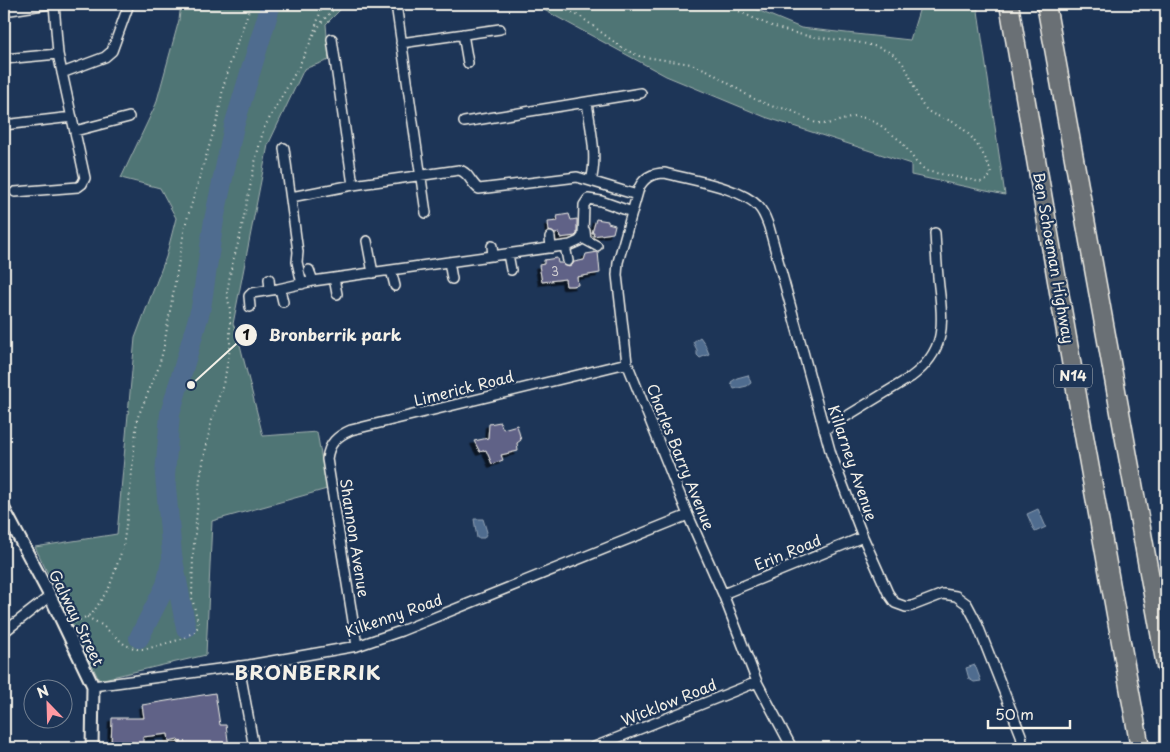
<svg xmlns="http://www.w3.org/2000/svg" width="1170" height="752" font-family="'Playpen Sans',sans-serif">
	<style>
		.green { fill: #507475; stroke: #a2b2ae }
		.water { fill: #4f6c8f; stroke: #91a1b3 }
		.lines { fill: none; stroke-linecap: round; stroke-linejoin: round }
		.river { stroke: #4f6c8f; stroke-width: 20 }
		.building { fill: #606287; stroke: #f4f1e8; filter: url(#shadow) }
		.minor-casing { stroke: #f4f1e8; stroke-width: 12 }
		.tertiary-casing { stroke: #f4f1e8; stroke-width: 15 }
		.motorway-casing { stroke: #f4f1e8; stroke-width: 21 }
		.path { stroke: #f4f1e8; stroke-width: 2; stroke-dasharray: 1 4; stroke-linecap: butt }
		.minor { stroke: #1d3557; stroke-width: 9 }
		.tertiary { stroke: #1d3557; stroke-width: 11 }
		.motorway { stroke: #6a7074; stroke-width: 18 }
		.labels { text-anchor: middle; stroke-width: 4.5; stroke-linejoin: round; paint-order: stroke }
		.number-label { font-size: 12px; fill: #cfcdd0 }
		.shield { fill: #1d3557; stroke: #b4b9bc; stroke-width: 1 }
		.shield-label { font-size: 14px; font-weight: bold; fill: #f4f1e8 }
		.street-label { font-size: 15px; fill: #f4f1e8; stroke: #1d3557 }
		.district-label { font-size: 20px; font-weight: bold; letter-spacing: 1px; fill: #f4f1e8; stroke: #1d3557 }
		.leader { fill: none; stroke: #f4f1e8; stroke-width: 2 }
		.callout-dot { fill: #f4f1e8; stroke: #1d3557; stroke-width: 2 }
		.mark-label { font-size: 15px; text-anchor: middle; font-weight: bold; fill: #111 }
		.callout-label { font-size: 16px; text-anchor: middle; font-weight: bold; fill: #f4f1e8; stroke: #1d3557; stroke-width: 4.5; stroke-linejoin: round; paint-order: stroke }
	</style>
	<defs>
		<filter id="shadow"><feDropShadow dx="-3.5" dy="3.5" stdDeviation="0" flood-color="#0009"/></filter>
	</defs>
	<rect width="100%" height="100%" fill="#1d3557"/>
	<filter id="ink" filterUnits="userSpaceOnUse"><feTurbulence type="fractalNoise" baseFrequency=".02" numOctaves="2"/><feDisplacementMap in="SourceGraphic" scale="10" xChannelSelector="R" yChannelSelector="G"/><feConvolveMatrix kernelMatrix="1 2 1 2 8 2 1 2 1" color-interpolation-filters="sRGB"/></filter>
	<g filter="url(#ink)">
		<path class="green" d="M181 4H346L326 24 329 60 304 69 268 145 233 324 237 333 263 436 317 432 327 489 212 521 206 655 99 680 35 547 117 534 135 338 166 257 176 218 160 188 121 178 156 104 179 20Z
			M533 4H743L801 28 910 40 921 4H977L1005 195 911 175V164L765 117 666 76Z"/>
		<path class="water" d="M700 337 705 344 709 354 700 358 697 355V350L693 342Z
			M748 375 751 383 747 386 734 389 731 382 737 378Z
			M1038 509 1046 527 1035 532 1027 514Z
			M474 519H483L487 532 484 538H477Z
			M975 665 981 681 974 682 969 679 966 668Z"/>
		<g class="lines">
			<path class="river" d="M186 628 172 555 165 475 170 414 201 308 214 220 234 126 271 4
				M139 638 166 585 171 562"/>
		</g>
		<path class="building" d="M569 214 571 220 577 219V234L575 236 560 238 559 233 555 234 549 231 548 222 558 221 557 216Z
			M596 219 608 221V223L615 225 613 233 593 236 594 233H592Z
			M598 252 600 273 577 277 578 285 572 286H566L565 279 542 282 539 265 544 264V260L557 258 558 263H562L569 267 572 265 574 262 584 260 586 254Z
			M500 422 503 429 517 425 521 440 517 443 518 451 501 455 503 460 492 464 486 450 480 452 474 441 488 438 489 424Z
			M215 693 220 725H226L229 748H180L178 739 169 741 168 734 143 737V748H111L112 718H144L142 705Z"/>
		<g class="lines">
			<g class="minor-casing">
				<path id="minor" d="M396 4 426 213
					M4 11 49 4
					M463 34 468 63
					M332 39 353 185
					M401 43 500 29
					M4 59 58 54
					M62 73 105 57 112 51 129 4
					M587 102C590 127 598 156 591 181
					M464 122 641 93
					M4 125 72 117
					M75 131 129 117
					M284 148 298 252 297 262 302 284
					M15 192 78 187 82 184 85 178 58 54 54 4
					M291 197 353 185 459 170C469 172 471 184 479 189L577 177 637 195
					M585 231 586 240 597 246
					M550 237 551 248
					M367 241 373 273
					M492 246 493 256
					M565 246 568 261
					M508 254 511 270
					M449 262 452 279
					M309 270 313 281
					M391 270 395 286
					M334 278 337 294
					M269 279 270 290
					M280 289 283 302
					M250 307 249 296 252 293 278 289 313 281 570 245 579 241 583 236 584 205 588 199 601 201 632 212
					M824 430 911 377C945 352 944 326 939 287 937 269 936 251 935 233
					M723 594 863 537
					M4 632 50 596
					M357 646 327 459C329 443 337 436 351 430L627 363
					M239 666 254 748
					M93 686 249 665 357 646 401 631 688 515
					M592 748 757 682
					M792 748 757 682 723 594 688 515 627 363 617 275 618 262 639 188C644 177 653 173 665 173 690 180 740 187 758 206 764 212 766 219 769 227L831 454 863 537 888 593 895 603 906 607 912 606 943 594 956 596 967 604 976 621 1021 735 1023 748"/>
			</g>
			<g class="tertiary-casing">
				<path id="tertiary" d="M4 509 50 596 93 686 92 748"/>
			</g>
			<g class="motorway-casing">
				<path id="motorway" d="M1009 4 1083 430 1140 748
					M1046 4 1166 666"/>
			</g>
			<path class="path" d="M554 4 581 17 622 48 639 56 691 64 707 70 752 98 774 107 788 109 816 123 827 124 854 117 866 118 880 125 902 142 916 162 926 171 980 182 985 181 991 175C989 159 970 131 955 123 948 119 938 117 931 113 910 100 916 65 889 52 862 38 824 41 795 33 770 27 748 16 725 4
				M314 35 321 23 338 4
				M87 617 102 625 125 645 137 649H146L182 639 194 632 197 628 198 622 192 598 193 555 200 478 211 423 225 377 230 348V310L227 293 231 269 240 236 256 158 264 128 298 68 311 41 323 4
				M75 622 92 614 109 588 115 571 123 547 128 512 137 419 158 369 163 351 185 226 218 117 223 88 230 64 251 4"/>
			<use href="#minor" class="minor"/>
			<use href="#tertiary" class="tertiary"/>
			<use href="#motorway" class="motorway"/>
		</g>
	</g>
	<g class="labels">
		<g class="number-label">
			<text x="555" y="276">3</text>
		</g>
		<rect class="shield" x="1054" y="364.5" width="38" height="23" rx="4"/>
		<g class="shield-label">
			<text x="1073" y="381">N14</text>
		</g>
		<g class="street-label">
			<text transform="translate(1053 258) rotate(80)" y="5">Ben Schoeman Highway</text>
			<text transform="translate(464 389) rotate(-14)" y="5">Limerick Road</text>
			<text transform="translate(680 457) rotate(68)" y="5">Charles Barry Avenue</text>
			<text transform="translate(852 463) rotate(71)" y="5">Killarney Avenue</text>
			<text transform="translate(354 538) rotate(81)" y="5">Shannon Avenue</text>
			<text transform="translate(788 553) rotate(-22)" y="5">Erin Road</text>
			<text transform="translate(394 616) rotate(-19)" y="5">Kilkenny Road</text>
			<text transform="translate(76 618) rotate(64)" y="5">Galway Street</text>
			<text transform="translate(669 703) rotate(-22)" y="5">Wicklow Road</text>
		</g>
		<g class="district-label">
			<text x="308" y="680">BRONBERRIK</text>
		</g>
	</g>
	<path class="leader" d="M191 385L246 335"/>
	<g class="callout-dot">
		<circle cx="191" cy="385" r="5"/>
		<circle cx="246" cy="335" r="12"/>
	</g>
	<g class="mark-label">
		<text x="246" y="340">1</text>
	</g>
	<g class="callout-label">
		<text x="335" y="341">Bronberrik park</text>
	</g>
	<rect width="1170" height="752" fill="none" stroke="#1d3557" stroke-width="20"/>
	<rect x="10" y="10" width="1150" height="732" fill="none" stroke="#f4f1e8" stroke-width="2" filter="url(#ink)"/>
	<g transform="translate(48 704) rotate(337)"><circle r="24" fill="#1d3557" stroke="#738091"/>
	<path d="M0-4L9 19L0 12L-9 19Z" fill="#ff9aa2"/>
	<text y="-8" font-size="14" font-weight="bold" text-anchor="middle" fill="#f4f1e8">N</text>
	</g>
	<path d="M988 720v8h82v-8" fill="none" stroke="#f4f1e8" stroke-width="2.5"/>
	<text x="995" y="720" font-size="15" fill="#f4f1e8" stroke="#1d3557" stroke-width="4" paint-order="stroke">50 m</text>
</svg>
